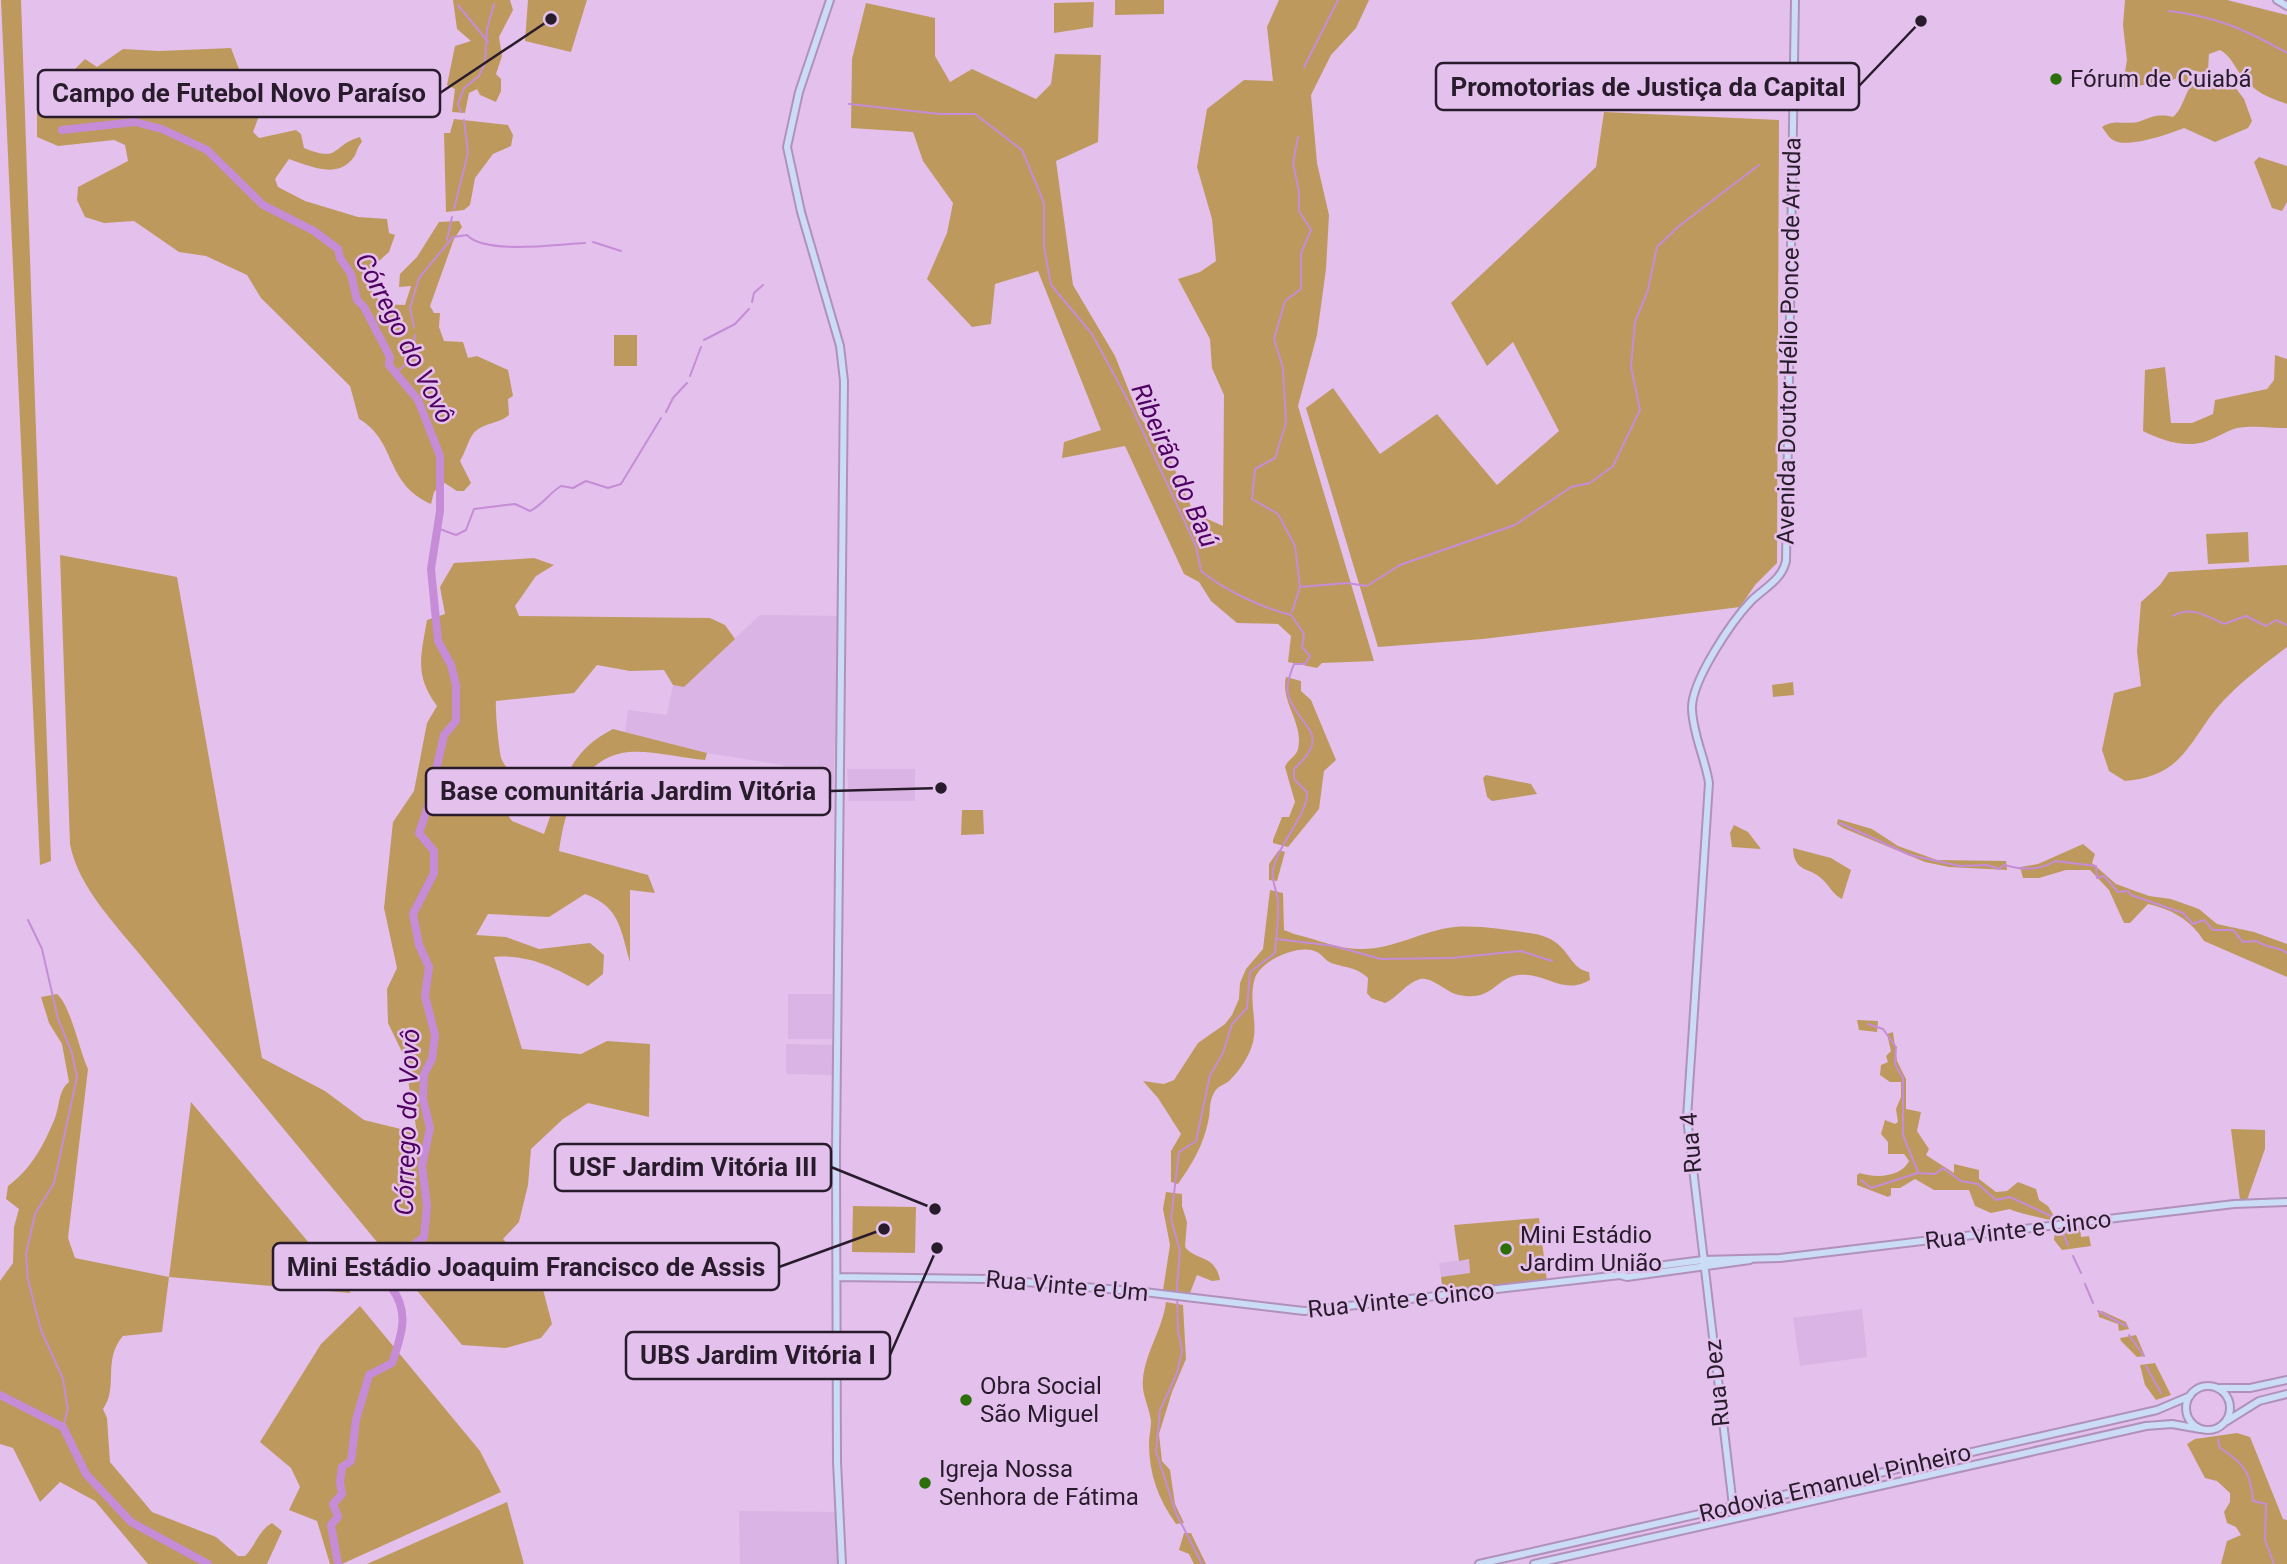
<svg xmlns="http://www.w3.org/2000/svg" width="2287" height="1564" font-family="Roboto,sans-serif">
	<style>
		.built { fill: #dab4e4 }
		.green { fill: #be995e }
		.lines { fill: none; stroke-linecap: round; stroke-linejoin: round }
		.stream { stroke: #c68cd7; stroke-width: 2 }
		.river { stroke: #c68cd7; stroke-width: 8 }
		.secondary-casing { stroke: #b191ba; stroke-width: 10 }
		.secondary { stroke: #cadcf6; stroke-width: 6 }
		.poi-dot { fill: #2a6f0a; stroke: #e3c1ec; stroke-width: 2.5 }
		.labels { text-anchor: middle; stroke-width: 5; stroke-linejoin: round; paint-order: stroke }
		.poi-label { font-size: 24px; fill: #281c2c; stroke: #e3c1ec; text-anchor: start }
		.street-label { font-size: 24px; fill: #281c2c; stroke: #e3c1ec }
		.water-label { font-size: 26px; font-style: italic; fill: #500061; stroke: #e3c1ec }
		.leader { fill: none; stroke: #281c2c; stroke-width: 2.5 }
		.callout-dot { fill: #281c2c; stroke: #e3c1ec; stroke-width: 2.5 }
		.callout { fill: #e3c1ec; stroke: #281c2c; stroke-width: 2.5 }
		.callout-label { font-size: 26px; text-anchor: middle; font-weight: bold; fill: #281c2c }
	</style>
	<rect width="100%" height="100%" fill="#e3c1ec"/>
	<path class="built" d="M760 615 840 616 833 795 784 789 783 765 707 753 625 732 628 710 667 715 673 685 684 686Z
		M847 769H915V801H849Z
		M788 994H832V1039H788Z
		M786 1044 833 1045V1075L786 1074Z
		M1469 1259 1470 1274 1441 1277 1439 1263Z
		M1862 1309 1867 1357 1800 1366 1793 1318Z
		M739 1511 837 1512 839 1564H740Z"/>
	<path class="green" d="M1 0H21L51 861 40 865Z
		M453 0H510L513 10 499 37 502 56 496 74 501 79V91L496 102 480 95 477 89 469 93 465 113 452 112 455 89 447 85 455 46 471 41 457 29Z
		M528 0H587L571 52 525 41Z
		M1115 0H1164V14L1115 15Z
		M1279 0H1369L1356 28 1331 55 1311 95 1317 163 1329 215 1326 269 1317 335 1298 406 1374 661 1322 663 1317 668 1288 662 1291 636 1278 624 1237 623 1211 601 1199 582 1184 574 1125 446 1062 458 1064 442 1101 430 1038 271 995 284 991 324 972 327 927 279 947 233 953 203 923 161 913 132 851 128 852 59 866 3 935 18V56L950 82 972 69 1036 99 1051 84 1055 54 1101 55 1098 142 1056 161 1073 285 1115 356 1139 416 1168 454 1194 513 1223 526 1224 395 1212 368 1210 339 1178 279 1200 272 1216 261 1212 219 1197 167 1207 109 1244 80 1273 81 1267 27Z
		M2125 0H2227L2287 15V104C2265 96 2258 94 2241 75 2234 66 2231 56 2220 50L2209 54 2208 70 2204 73 2192 70 2186 83 2179 77C2166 85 2138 84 2122 89L2127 60 2123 25Z
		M1094 2 1093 27 1054 33V3Z
		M231 48 245 85 262 108 253 132 259 138 296 130 301 134 304 148C341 163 330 146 360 137L362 142C357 147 357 152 354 157 337 180 310 166 289 159L275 179 278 187 305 201 358 217 387 219 389 233 395 235 389 252 369 270 370 289 382 304 405 305 411 286 399 287 400 274 417 257 439 222 459 221 462 227 454 239 430 306 434 313H440L439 327 444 341 463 342 468 358 477 356 508 370 513 396 508 399 509 415C499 424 481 423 473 434 468 441 465 453 460 461L471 483 464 491H457L443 482 434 492 431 504C384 483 397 441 359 419L350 386 261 298 247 275 206 256 179 252 134 221 104 223 85 217 77 200 78 187 128 161 125 145 114 140 58 146 37 137V97L55 94 66 102 76 101 78 96 74 70 85 59 97 67 123 49 159 51Z
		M2207 77 2232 83 2244 99 2252 121 2248 128 2215 142 2184 128C2169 134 2127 149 2113 140 2109 138 2105 131 2102 127 2115 118 2127 126 2141 121 2153 116 2159 114 2173 117 2188 104 2184 79 2207 77Z
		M1604 112 1779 120 1777 563 1755 585 1740 607 1483 639 1378 647 1306 408 1333 388 1380 454 1437 414 1497 485 1559 431 1513 342 1487 366 1451 303 1596 167Z
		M454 119 508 125 513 135 511 146 493 154 475 178 470 205 464 210 446 212 444 133H450Z
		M2259 157 2287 166V202L2282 211 2272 208 2254 162Z
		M614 335H637V366H614Z
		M2275 355 2287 359V428C2270 428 2255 425 2237 428 2226 431 2218 437 2207 441 2186 449 2161 440 2143 431L2145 370 2165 367 2171 423H2192L2213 414 2215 400 2267 389 2274 380Z
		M2248 532 2249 562 2208 564 2206 534Z
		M60 555 177 577 262 1058 325 1091 364 1120 417 1133 404 1056 388 1023 387 989 397 968 384 908 393 822 414 791 427 723 437 706C414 675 421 656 427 620L445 614 440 587 454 563 534 558 554 565 536 576 515 606 519 616 710 618 725 625 735 639 684 687 673 685 664 670 630 671 597 665 574 693 496 701C495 709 499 754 502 760 505 767 512 773 516 779L515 790 501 805 512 821 544 834C560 790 567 752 613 729L707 753 705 760C683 758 650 750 629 752 579 757 565 810 559 851L648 875 655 893 630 890V962C620 928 620 907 585 894L549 917 488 914 476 935 506 937 539 949 590 943 604 955 603 974 588 986C557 969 531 954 494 957L522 1049 581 1054 607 1041 650 1044 649 1117 588 1103 563 1119 531 1149 528 1185 519 1222 503 1239 540 1278 552 1324 541 1338 506 1348 462 1345 146 962C119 928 78 888 70 844Z
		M2287 565V647C2267 662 2246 678 2228 696 2190 733 2189 776 2125 781L2109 771 2102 750 2114 693 2141 686 2137 651 2141 602 2160 585 2169 572Z
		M1286 677 1301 681V691L1311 700 1336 760 1324 771 1319 809 1288 847 1273 843V840L1282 817H1289L1295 802 1285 767C1288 759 1296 757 1298 749 1304 723 1280 702 1286 677Z
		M1793 682 1794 695 1773 697 1772 685Z
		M1486 775 1531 784 1537 794 1492 801 1487 797 1483 778Z
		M962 810H983L984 834 961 835Z
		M1838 819 1872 829 1898 846 1937 860 2006 861 2007 870 1949 867 1925 862 1843 828 1837 824Z
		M1734 825 1748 832 1761 849 1732 847 1730 833Z
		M2083 844 2095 854 2092 863 2116 884 2149 896 2171 899 2199 909 2217 924 2254 932 2287 944V977L2204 941C2191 920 2171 909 2148 904L2130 923H2124L2109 890 2090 870H2066L2039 878H2023L2020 867 2038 864Z
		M1793 848 1831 858 1851 870 1842 899C1832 894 1830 886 1822 879 1810 867 1794 873 1793 848Z
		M1279 850 1285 852 1277 881 1269 880V864Z
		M1270 890 1283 893 1284 930 1294 934C1315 939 1341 950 1362 949 1395 949 1423 930 1455 927 1479 925 1507 930 1530 933 1572 939 1565 967 1589 972L1590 980C1563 996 1546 972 1518 975 1495 978 1493 1002 1459 995 1447 993 1432 976 1420 979 1406 983 1397 998 1385 1003L1371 998 1367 993 1368 978C1358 968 1348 968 1334 964 1326 962 1324 956 1317 952 1300 943 1261 960 1255 978 1248 999 1258 1022 1253 1042 1250 1055 1240 1070 1231 1079 1227 1084 1219 1085 1215 1091 1208 1102 1211 1111 1208 1122 1203 1146 1192 1164 1178 1184L1171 1182V1151L1181 1134 1158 1098 1143 1081 1164 1084 1174 1080 1198 1043 1225 1024 1232 1015 1239 999 1240 983 1246 969 1263 949Z
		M57 994C71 1006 79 1050 88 1069L68 1238 75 1258 169 1277 191 1102 351 1293 169 1277 162 1332 123 1336C102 1360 119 1387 103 1409L107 1418 110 1462 152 1512 216 1537 238 1556H245C256 1545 258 1531 272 1523L282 1531 267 1564H148L95 1501 60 1482 40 1502 13 1448 0 1444V1281L13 1263 14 1227 19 1209 6 1199 8 1186C31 1169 44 1145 55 1118 60 1105 58 1091 69 1082L62 1044 49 1023 41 997Z
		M1857 1020 1878 1021 1877 1032 1859 1030Z
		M1893 1032 1897 1061 1906 1079V1109L1921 1112 1917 1131 1929 1149 1926 1155 1954 1173V1164L1979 1170V1179L1996 1192 2007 1191 2018 1182 2036 1189 2039 1200 2048 1206 2057 1221C2054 1221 2013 1212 2010 1209L1991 1213 1975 1206 1969 1190H1934L1915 1179 1900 1188H1891V1195L1888 1197 1857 1185V1175L1860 1173C1874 1178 1901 1178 1909 1161L1904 1154H1888V1142L1881 1134 1885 1120 1895 1124 1898 1122 1896 1109 1901 1097V1082H1890L1880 1075 1881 1065 1888 1062 1886 1056 1891 1051 1887 1034Z
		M2231 1129 2265 1130V1149L2247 1200H2240Z
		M1166 1192 1182 1194V1206L1187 1222 1185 1247C1196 1261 1215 1254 1220 1280L1212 1281 1197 1275 1190 1293 1163 1290 1170 1245 1163 1209Z
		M853 1206 916 1207 915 1253 852 1252Z
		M1539 1218 1547 1281 1443 1293 1441 1277 1470 1273 1469 1259 1459 1261 1454 1225Z
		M2080 1227 2081 1237 2089 1236 2091 1246 2062 1250 2054 1240 2055 1230Z
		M1166 1302 1183 1305 1186 1359 1172 1392 1159 1434 1162 1461 1170 1470 1175 1504 1184 1523 1176 1524C1158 1499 1149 1474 1149 1443 1149 1436 1151 1429 1151 1422 1150 1407 1141 1395 1143 1379 1145 1353 1163 1328 1166 1302Z
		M360 1306 480 1451 501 1492 342 1564H330L317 1521 289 1510 300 1487 291 1468 260 1442 321 1344Z
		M2102 1311 2126 1322 2129 1329 2119 1331 2118 1324 2099 1317 2098 1312Z
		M2136 1335 2145 1356 2137 1357 2121 1341 2120 1338Z
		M2155 1363 2171 1395 2156 1400 2145 1385 2140 1365Z
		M2237 1433 2250 1437 2283 1519 2287 1520V1564H2221L2227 1541 2241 1535 2236 1527 2227 1523 2224 1512 2230 1502V1493L2217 1481 2205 1478 2187 1444 2195 1439Z
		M507 1502 524 1564H367Z
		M1184 1533H1191L1206 1564H1194L1189 1554 1179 1550Z"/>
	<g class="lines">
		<path class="stream" d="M458 5 488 42
			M2169 11C2215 16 2247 30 2287 53
			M1304 67 1338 0
			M849 104 940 114H975L1022 150 1044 203V247L1051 285 1092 334 1131 406 1196 546 1201 571C1226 591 1260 607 1291 615L1304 634 1302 647 1310 656 1305 664H1294C1290 674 1285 687 1289 697 1299 728 1334 733 1294 769V779L1307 792C1308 815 1277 845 1273 871 1271 882 1278 892 1278 903 1279 919 1276 937 1275 953L1250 972 1247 1008 1232 1024 1223 1053 1210 1075 1196 1141 1179 1152 1171 1219 1180 1251 1177 1286 1178 1331 1182 1350 1177 1373 1160 1410 1156 1452 1176 1513 1202 1564
			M461 112 458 104 464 88 479 76 485 63 487 29 494 4
			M454 209 468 153 464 120
			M447 240 452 217
			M593 242 621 251
			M752 302 754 293 763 285
			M414 327 410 308 419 278 453 237 467 235C485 255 558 244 585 243
			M704 340 735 324 749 309
			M396 372 411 361 415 335
			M690 376 701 347
			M666 412 673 398 687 383
			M437 528 456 535 466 530 474 509 515 504 530 511C544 504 548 494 561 486L573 488 586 481 608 488 621 484 661 418
			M1300 587 1347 583 1367 586 1400 565 1515 525 1571 487 1590 483 1613 466 1640 410 1631 367 1635 322 1648 290 1657 247 1679 226 1759 165
			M1292 612 1300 587 1295 546 1278 514 1252 499 1255 469 1275 458 1286 423 1283 368 1274 339 1285 301 1301 289V253L1311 230 1299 211V192L1293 163 1298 137
			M2173 616C2190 605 2207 616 2224 624L2246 616 2266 626 2276 620 2287 625
			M1840 823 1910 855 1960 866 1987 865 1999 869 2004 865C2022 870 2040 871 2055 861L2096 866 2097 878 2104 876 2118 892 2128 891 2131 895 2183 913 2193 924 2204 920 2213 930H2233L2243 942 2257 941C2267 949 2278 946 2287 953
			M28 920 42 949 58 1019 72 1053 77 1077 54 1183 35 1214 26 1254 28 1280 41 1330 63 1379 68 1409 63 1427
			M1277 939 1334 946 1381 959 1452 958 1521 951 1552 961
			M1868 1024 1883 1029 1896 1047 1895 1064 1903 1078V1135L1918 1172
			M1861 1180 1871 1188 1918 1173 1935 1174 1943 1168 1961 1181 1978 1184 1996 1200 2010 1197 2051 1216
			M2061 1229 2068 1245
			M2073 1256 2081 1273
			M2085 1284 2093 1303
			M2098 1311 2126 1326
			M2129 1335 2144 1356
			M2146 1366 2161 1393
			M2218 1439 2220 1448C2244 1463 2251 1473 2253 1501L2266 1504 2265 1540 2274 1564"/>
		<path class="river" d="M62 130 135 122 162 129 207 150 263 205 314 231 338 249 340 258 351 274 357 300 364 307 390 357 389 365 418 400 440 456V511L431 569 438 641 451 665 456 685V721L444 735 428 806 419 833 434 851V873L413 914 419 945 429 967 425 996 435 1035 432 1059 424 1074 423 1099 430 1128 422 1166 427 1206 424 1237 398 1257 391 1287C410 1312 402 1334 392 1363L369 1375 356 1420 351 1461 342 1467 340 1482 342 1494 333 1504 338 1517 331 1525 338 1564
			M0 1395 63 1427 86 1474 131 1522 208 1564"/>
		<g class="secondary-casing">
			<path id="secondary" d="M830 0 799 92 787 147 801 212 840 346 844 381 836 1153 837 1462 842 1564
				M2277 0 2287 6
				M1620 1275 1626 1270 1703 1260 1780 1258 2234 1204 2287 1202
				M837 1277 988 1279 1144 1292 1304 1311 1620 1275 1627 1277 1750 1260
				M2186 1408a22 22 0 1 1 44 0a22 22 0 1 1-44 0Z
				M2220 1388H2250L2287 1380
				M2227 1421 2259 1401 2287 1394
				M1733 1506 1687 1118 1709 783C1705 758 1693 735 1692 709 1691 681 1732 621 1751 601 1764 588 1782 580 1786 561L1795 0
				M1479 1564 2157 1410 2190 1396
				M1534 1564 2146 1426 2172 1424 2200 1429"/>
		</g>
		<use href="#secondary" class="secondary"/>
	</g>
	<g class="poi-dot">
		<circle cx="2056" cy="79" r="7"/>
		<circle cx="1506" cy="1249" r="7"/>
		<circle cx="966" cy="1400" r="7"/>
		<circle cx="925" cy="1483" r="7"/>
	</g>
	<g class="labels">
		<g class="poi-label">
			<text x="2070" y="87">Fórum de Cuiabá</text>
			<text x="1520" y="1243">Mini Estádio<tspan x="1520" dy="28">Jardim União</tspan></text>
			<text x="980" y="1394">Obra Social<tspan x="980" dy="28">São Miguel</tspan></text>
			<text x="939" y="1477">Igreja Nossa<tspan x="939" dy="28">Senhora de Fátima</tspan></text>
		</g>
		<g class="street-label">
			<text transform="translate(1789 341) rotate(-89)" y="8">Avenida Doutor Hélio Ponce de Arruda</text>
			<text transform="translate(1691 1143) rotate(-95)" y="8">Rua 4</text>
			<text transform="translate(2018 1230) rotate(-7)" y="8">Rua Vinte e Cinco</text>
			<text transform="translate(1067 1286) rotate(5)" y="8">Rua Vinte e Um</text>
			<text transform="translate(1401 1300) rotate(-6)" y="8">Rua Vinte e Cinco</text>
			<text transform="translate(1717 1383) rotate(-96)" y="8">Rua Dez</text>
			<text transform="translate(1835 1483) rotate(-13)" y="8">Rodovia Emanuel Pinheiro</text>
		</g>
		<g class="water-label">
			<text transform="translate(405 338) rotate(63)" y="9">Córrego do Vovô</text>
			<text transform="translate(1175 465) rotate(66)" y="9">Ribeirão do Baú</text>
			<text transform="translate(407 1122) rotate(-88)" y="9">Córrego do Vovô</text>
		</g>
	</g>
	<path class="leader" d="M1921 21L1859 86M551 19L440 93M941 788L830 791M935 1209L831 1167M884 1229L779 1267M937 1248L890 1355"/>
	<g class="callout-dot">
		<circle cx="1921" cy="21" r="7"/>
		<circle cx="551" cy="19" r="7"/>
		<circle cx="941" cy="788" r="7"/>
		<circle cx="935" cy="1209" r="7"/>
		<circle cx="884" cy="1229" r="7"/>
		<circle cx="937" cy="1248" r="7"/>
	</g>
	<g class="callout">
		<rect x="1436" y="63" width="423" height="47" rx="7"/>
		<rect x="38" y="70" width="402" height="47" rx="7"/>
		<rect x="426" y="768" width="404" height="47" rx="7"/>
		<rect x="555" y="1144" width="276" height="47" rx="7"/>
		<rect x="273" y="1243" width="506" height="47" rx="7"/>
		<rect x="626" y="1332" width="264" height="47" rx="7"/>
	</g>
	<g class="callout-label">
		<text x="1648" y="96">Promotorias de Justiça da Capital</text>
		<text x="239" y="102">Campo de Futebol Novo Paraíso</text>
		<text x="628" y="800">Base comunitária Jardim Vitória</text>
		<text x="693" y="1176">USF Jardim Vitória III</text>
		<text x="526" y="1276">Mini Estádio Joaquim Francisco de Assis</text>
		<text x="758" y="1364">UBS Jardim Vitória I</text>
	</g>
</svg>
